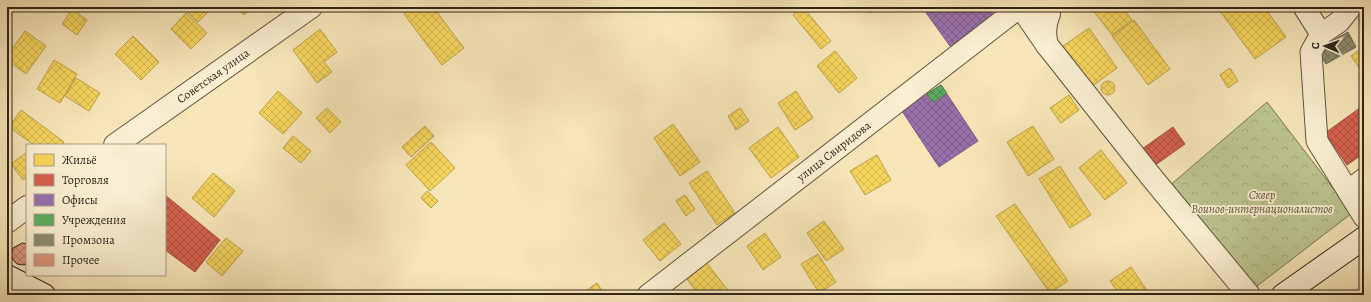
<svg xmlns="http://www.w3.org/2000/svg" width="1371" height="302" font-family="Alegreya,serif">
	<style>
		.park { fill: url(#park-crowns); stroke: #757555 }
		.homes { fill: url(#homes-cross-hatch); stroke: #baa048 }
		.shops { fill: url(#shops-cross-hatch); stroke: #a44e3e }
		.offices { fill: url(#offices-cross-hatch); stroke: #795a80 }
		.public { fill: url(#public-cross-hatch); stroke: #4d854c }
		.industry { fill: url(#industry-cross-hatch); stroke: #706d55 }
		.building { fill: url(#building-cross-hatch); stroke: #2e251a }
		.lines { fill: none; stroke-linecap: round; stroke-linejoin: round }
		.minor-casing { stroke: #605542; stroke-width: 23 }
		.tertiary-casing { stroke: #605542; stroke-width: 24 }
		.secondary-casing { stroke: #2e251a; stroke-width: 24 }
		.minor { stroke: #faefd2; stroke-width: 21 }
		.tertiary { stroke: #faefd2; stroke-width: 22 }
		.secondary { stroke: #faefd2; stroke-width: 22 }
		.labels { text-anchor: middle; stroke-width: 4; stroke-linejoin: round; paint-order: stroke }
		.street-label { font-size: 12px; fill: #2e251a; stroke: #faefd2 }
		.park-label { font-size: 12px; font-style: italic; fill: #59553d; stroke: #faefd2 }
	</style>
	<defs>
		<pattern id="park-crowns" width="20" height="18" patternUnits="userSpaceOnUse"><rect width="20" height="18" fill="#bcc590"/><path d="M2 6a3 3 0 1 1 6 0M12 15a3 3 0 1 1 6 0" fill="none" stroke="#a2a97c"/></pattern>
		<pattern id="homes-cross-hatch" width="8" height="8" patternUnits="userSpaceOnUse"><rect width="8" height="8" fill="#f6d55c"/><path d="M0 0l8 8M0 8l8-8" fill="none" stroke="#d3b74f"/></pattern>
		<pattern id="shops-cross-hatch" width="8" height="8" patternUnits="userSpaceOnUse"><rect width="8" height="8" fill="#d6604d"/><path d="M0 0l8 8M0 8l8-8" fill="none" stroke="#ae4f3f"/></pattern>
		<pattern id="offices-cross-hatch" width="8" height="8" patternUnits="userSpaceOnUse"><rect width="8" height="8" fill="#9970ab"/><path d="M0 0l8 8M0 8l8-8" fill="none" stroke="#7d5c8a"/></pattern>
		<pattern id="public-cross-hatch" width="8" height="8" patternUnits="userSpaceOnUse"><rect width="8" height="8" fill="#5aae61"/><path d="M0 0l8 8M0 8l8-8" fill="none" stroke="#4b8d4f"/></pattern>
		<pattern id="industry-cross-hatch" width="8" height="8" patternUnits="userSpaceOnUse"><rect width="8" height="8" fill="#8c8c6e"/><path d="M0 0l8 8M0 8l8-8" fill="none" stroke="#73725a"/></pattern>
		<pattern id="building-cross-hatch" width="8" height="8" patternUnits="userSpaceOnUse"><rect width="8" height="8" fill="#e1967f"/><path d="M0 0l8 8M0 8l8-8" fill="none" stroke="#b77a67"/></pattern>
	</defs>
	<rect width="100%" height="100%" fill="#f7e6b9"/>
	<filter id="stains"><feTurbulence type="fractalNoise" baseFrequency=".005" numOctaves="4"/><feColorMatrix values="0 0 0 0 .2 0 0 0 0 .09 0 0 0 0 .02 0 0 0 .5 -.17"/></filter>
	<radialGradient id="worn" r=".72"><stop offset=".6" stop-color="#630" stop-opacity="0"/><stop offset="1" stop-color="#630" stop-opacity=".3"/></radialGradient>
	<path class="park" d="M1267 102 1352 213 1252 290 1168 187Z"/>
	<path class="homes" d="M182 7H213L198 22Z
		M237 7H253L244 15Z
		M413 7H433L464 48 442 65 404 14Z
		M803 7 831 41 821 49 793 15Z
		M865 7H877L870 13Z
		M1103 7H1122L1132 20 1112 35 1095 13Z
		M1217 7H1264L1286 37 1255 59Z
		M72 9 87 20 77 35 62 24Z
		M186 13 207 33 191 49 171 29Z
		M1364 15V29L1358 19Z
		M1134 20 1170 69 1148 85 1112 36Z
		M1089 28 1117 68 1091 87 1063 46Z
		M320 29 337 52 324 62 332 72 317 83 293 50Z
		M25 31 46 46 26 74 7 60V56Z
		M133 36 159 62 141 80 115 54Z
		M1364 47V66L1360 69 1351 56Z
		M835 51 857 78 839 93 817 66Z
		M54 60 77 74 60 103 37 89Z
		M1230 68 1238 81 1228 88 1220 75Z
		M76 78 100 93 89 111 65 96Z
		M1101 88a7 7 0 1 1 14 0a7 7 0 1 1-14 0Z
		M278 91 302 113 283 134 259 113Z
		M796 91 813 118 795 130 778 103Z
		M1069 95 1079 110 1061 123 1050 108Z
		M327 108 341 122 330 133 316 118Z
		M740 108 749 121 736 130 728 116Z
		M21 110 64 142 62 145H34L9 127Z
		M673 124 700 162 680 176 654 138Z
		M425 126 434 136 411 157 402 147Z
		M1033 126 1054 159 1028 176 1007 142Z
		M778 127 799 157 771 178 749 148Z
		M293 136 311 151 301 163 283 148Z
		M431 142 455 168 430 191 406 165Z
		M1101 150 1127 183 1105 200 1079 168Z
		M27 152V177L23 180 11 164Z
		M877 155 891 180 865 195 850 171Z
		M1060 166 1091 215 1070 228 1039 179Z
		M707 171 735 213 717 225 689 183Z
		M213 173 235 191 214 217 192 198Z
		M427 191 438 201 431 208 421 198Z
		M685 195 695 209 686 216 676 201Z
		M1015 204 1068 281 1050 293 996 216Z
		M824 221 844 249 826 261 807 233Z
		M664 223 681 244 660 261 643 240Z
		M765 233 781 257 763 270 747 246Z
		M226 238 243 251 222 276 206 262Z
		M818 254 836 282 819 293 801 264Z
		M704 259 729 292 724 295H699L684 275Z
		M1131 267 1150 295H1120L1110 281Z
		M597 283 605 295H580Z"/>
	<path class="shops" d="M1364 105V153L1347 165 1325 133Z
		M1173 127 1185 144 1154 166 1142 149Z
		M165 195 220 240 195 272 165 250Z"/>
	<path class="offices" d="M922 7H987L994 15 950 46Z
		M941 85 978 141 939 167 902 111Z"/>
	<path class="public" d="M941 85 947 93 933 102 927 94Z"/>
	<path class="industry" d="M1348 32 1356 47 1326 64 1317 49Z"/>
	<path class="building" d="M22 243 27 244V264L24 265 17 264 14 261 11 255 13 248Z"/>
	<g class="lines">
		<g class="minor-casing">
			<g id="minor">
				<path d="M1304 7 1321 34 1311 52 1317 141 1364 217"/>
				<path d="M1321 34 1339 22 1351 7"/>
				<path d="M1348 191 1364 179"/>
				<path id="s1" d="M648 295 1020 7"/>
			</g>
		</g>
		<g class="tertiary-casing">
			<g id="tertiary">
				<path d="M1021 7 1047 45 1153 179 1249 295"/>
				<path d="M1021 7 1034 15 1049 14C1044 25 1044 34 1047 45"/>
				<path id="s2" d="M115 145 311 7"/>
				<path d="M7 222 27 207"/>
			</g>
		</g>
		<g class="secondary-casing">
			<path id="secondary" d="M7 276 44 295
				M1283 295 1364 238"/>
		</g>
		<use href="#minor" class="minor"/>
		<use href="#tertiary" class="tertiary"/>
		<use href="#secondary" class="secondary"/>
	</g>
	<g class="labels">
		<g class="street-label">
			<text dy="4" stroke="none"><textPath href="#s2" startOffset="120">Советская улица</textPath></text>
			<text dy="4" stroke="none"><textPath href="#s1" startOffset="235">улица Свиридова</textPath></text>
		</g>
		<g class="park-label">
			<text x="1262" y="199">Сквер<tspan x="1262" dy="14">Воинов-интернационалистов</tspan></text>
		</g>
	</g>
	<rect width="1371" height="302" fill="none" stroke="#f7e6b9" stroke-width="24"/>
	<rect x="8" y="8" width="1355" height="286" fill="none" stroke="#2e251a" stroke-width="2"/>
	<rect x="12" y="12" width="1347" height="278" fill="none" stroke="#2e251a"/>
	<rect x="26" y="144" width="140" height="132" fill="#faefd2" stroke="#a89e88"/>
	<rect x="34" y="154" width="20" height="12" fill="#f6d55c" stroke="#a89e88"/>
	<text x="62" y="164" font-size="12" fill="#2e251a">Жильё</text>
	<rect x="34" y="174" width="20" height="12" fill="#d6604d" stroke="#a89e88"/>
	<text x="62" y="184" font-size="12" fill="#2e251a">Торговля</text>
	<rect x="34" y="194" width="20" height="12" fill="#9970ab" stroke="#a89e88"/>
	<text x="62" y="204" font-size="12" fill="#2e251a">Офисы</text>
	<rect x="34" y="214" width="20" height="12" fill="#5aae61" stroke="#a89e88"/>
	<text x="62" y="224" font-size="12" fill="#2e251a">Учреждения</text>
	<rect x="34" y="234" width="20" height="12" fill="#8c8c6e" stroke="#a89e88"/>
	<text x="62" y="244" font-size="12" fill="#2e251a">Промзона</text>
	<rect x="34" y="254" width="20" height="12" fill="#e1967f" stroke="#a89e88"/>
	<text x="62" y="264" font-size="12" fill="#2e251a">Прочее</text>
	<g transform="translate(1325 46) rotate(272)" stroke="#faefd2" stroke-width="3" paint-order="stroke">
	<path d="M0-3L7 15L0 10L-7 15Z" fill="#2e251a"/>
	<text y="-6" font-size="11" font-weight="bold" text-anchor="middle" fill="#2e251a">С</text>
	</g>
	<rect width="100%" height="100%" filter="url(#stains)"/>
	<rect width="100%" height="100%" fill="url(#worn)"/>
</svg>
